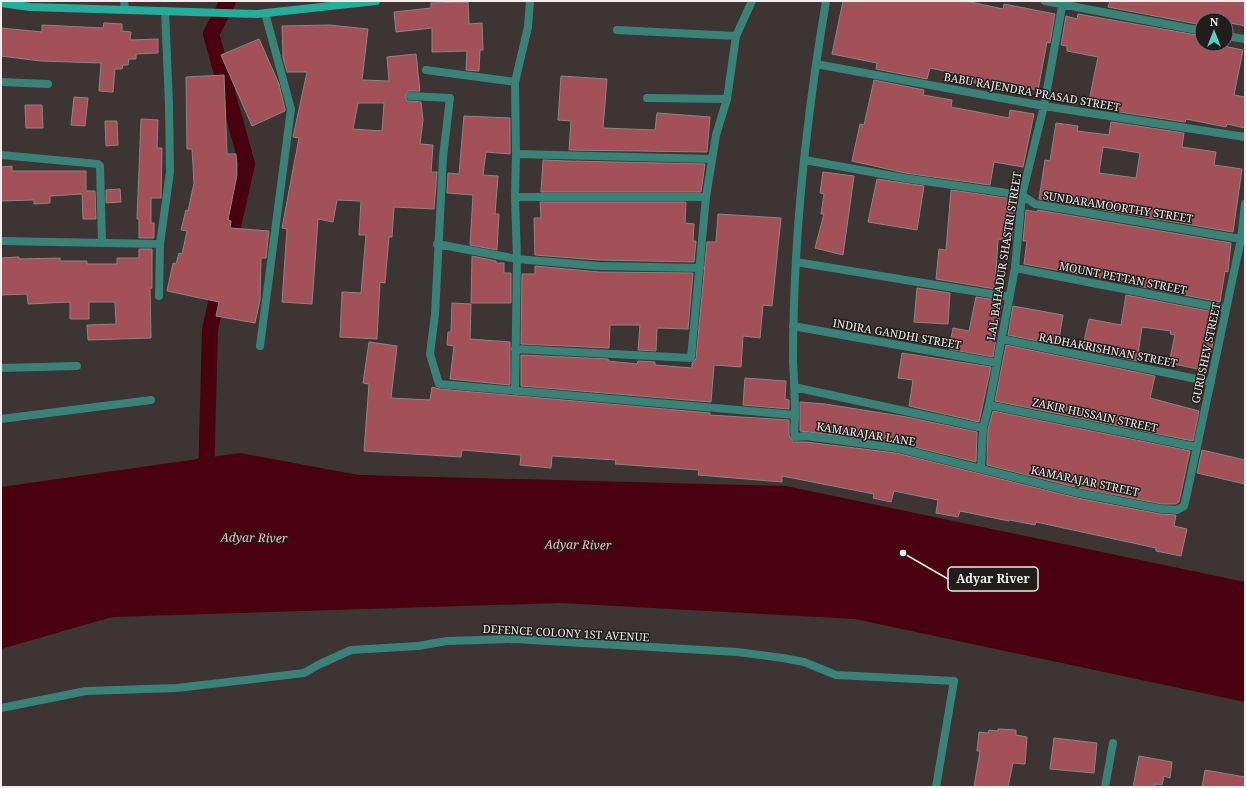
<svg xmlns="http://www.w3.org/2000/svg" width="1246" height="788" font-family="'Noto Serif',serif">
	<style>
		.water { fill: #49000f }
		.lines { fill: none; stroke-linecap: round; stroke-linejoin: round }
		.canal { stroke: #49000f; stroke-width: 16 }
		.building { fill: #a15157; stroke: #8f8484; fill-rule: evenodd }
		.minor { stroke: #3a8277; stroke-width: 8 }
		.secondary { stroke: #25ac9b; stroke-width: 8 }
		.labels { text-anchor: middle; stroke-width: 3; stroke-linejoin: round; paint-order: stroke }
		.street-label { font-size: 11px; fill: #f2ecec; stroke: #211d1d }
		.water-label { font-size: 12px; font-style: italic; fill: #fdb7b9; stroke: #211d1d }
		.leader { fill: none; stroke: #f2ecec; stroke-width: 1.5 }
		.callout-dot { fill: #f2ecec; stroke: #211d1d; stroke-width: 1.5 }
		.callout { fill: #211d1d; stroke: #f2ecec; stroke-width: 1.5 }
		.callout-label { font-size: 12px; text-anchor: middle; font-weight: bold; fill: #f2ecec }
	</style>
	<rect width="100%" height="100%" fill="#3d3434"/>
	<path class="water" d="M240 453 358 475 786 486 1245 582V702L855 619 560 603 112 617 1 649V487Z"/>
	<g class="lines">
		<path class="canal" d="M228 1 211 34 247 164 228 249
			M206 479 210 330 221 281"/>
	</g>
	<path class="building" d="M843 1H966L1003 9 1004 4 1055 14 1050 43 1047 42 1038 90 986 81 985 85 962 80 963 75 930 68 927 79 876 69 877 63 832 54Z
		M1110 1H1245V26L1226 22V20H1202V25L1108 7Z
		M468 2 469 24 482 23 483 50H480L479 71 466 70 467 51 432 52V28L396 32 394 12 431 8V3Z
		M1078 14 1202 36V44H1223V46L1243 50 1234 95 1245 97V128L1227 124 1226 127 1186 119 1185 122 1113 111 1114 106 1089 101 1098 57 1067 51V46L1061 45 1066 16 1077 19Z
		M104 23 122 24V31L131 32 130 40 158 39V53L136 54V59H129L128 65H123L122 69H115L113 92 99 91 101 63 41 61 1 56V28L42 32V25L103 28Z
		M329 25 368 29 362 80 389 81 387 57 416 54 420 91H408L405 96 407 101 421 102 423 120 420 144 433 145 431 172H437L434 209 394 207 392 237H389L385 283 380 282 377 339 340 337 342 292 361 293 366 235H359L361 201 337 200 333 222 318 219 312 304 282 302 287 229 282 228 299 138 293 137 307 72H287L283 58 282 26ZM358 103H384L382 131 353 129Z
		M259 39 279 84 285 109V111L252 126 221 55Z
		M224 75 227 154H236L237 175 228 220 231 221 230 228 269 231 266 258H261L260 300 255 323 216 316 219 302 167 291 173 263 176 264 179 253 182 254 187 231 181 230 186 210 188 211 194 183 192 149H187L186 77Z
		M561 76 607 79 603 128 655 130 657 113 710 117 707 152 569 150 571 121 558 120Z
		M874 80 924 90 923 95 952 100 951 107 1009 118 1010 110 1034 114 1023 167 994 162 990 185 905 173 852 161 860 124 864 125Z
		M74 97 88 98 85 126 71 125Z
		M25 105H42L43 128H26Z
		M464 116 510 118V154L486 152 483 175 498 176 495 214H499L497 250 470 245 473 195 447 193 448 173 459 174Z
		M141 119 158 120 157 148H162L161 198H151V223H154V238H139V219H137Z
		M105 121H117L118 145 106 146Z
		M1111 122 1184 133 1182 147 1216 152 1214 165 1242 169 1233 232 1039 199 1045 160 1050 161 1056 123 1078 126 1077 131 1109 135ZM1103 147 1140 153 1136 178 1099 173Z
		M543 160 568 161 705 164 701 192H541Z
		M12 166V171H86V191H95L96 219H83L82 194 50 196V203L34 204V200L1 201V167Z
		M823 172 854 176 843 255 815 248 824 214H821L824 194 820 193Z
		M877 179 924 186 917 230 868 222Z
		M120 189 121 202 106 203V190Z
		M951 190 1013 199V208H1015L1012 240 998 239 995 289 936 279 939 249 946 250Z
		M540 202H686L685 223 694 224 693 241H696L694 262 599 260 535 255 534 218H541Z
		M1026 210 1037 212 1038 210 1231 243 1228 272 1225 271 1220 302 1128 284V283L1024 264 1027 241H1023Z
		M718 214 781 218 772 306 763 305 760 338 743 336 741 367 714 365 711 402 521 386V355L608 359V361L637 364 638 361 655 362V365L692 368V363L696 359 707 242H716Z
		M139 249H152V288H150L151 338 88 340 87 325 116 324 115 302H89V319H70V302L28 304 27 294 1 295V258L19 257V259L60 258V261H87V264H117V258H139Z
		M472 256 496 261V263H504V273H511V303H471Z
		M535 266 599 272 693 273 688 329 657 328 656 351 638 350 640 325H610L609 348 521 344 522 274H535Z
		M917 288 950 293 948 324 914 322Z
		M1126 295 1219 313 1207 371 1169 363 1175 335 1170 334 1171 331 1142 327 1137 361 1082 350 1089 319 1121 325Z
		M976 297 1002 301 993 357 949 349 953 328 969 331Z
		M452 303 471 304 470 339 510 342V385L450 379 454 346 447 345 448 332H451Z
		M1013 306 1063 315 1058 345 1008 335Z
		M369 342 397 346 391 398 430 400 432 387 439 389 710 413V415L789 420V435L793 442H806L896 453 1077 498 1160 514 1176 515 1174 526 1187 529 1181 556 1156 551V548L1036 522 1035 525 1010 520 1009 521 960 511 958 517 936 513 938 500 894 491 891 502 873 498 874 494 782 476V482L698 475 699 470 615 464 616 460 552 456 551 468 520 465 521 455 462 450 461 457 364 451 369 384 363 383Z
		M1006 345 1155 376 1150 398 1199 411 1193 441 995 401Z
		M902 353 991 367 979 422 909 406 913 380 898 378Z
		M745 378 786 381 785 399 789 400V409L743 405Z
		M800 402 825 404 907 417 977 432 976 462 898 443 800 431Z
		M993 411 1190 451 1179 502 1176 504H1162L1079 488 987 465 988 429Z
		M1202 450 1245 460V484L1197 473Z
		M998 729 1016 730V735L1027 737 1025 764 1013 763 1008 787H974L980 751H977L979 732 988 733 989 730 998 731Z
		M1054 738 1097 743 1094 773 1050 769Z
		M1139 756 1172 762 1170 778 1164 776 1162 785 1155 784V787H1133Z
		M1205 770 1245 777V787H1202Z"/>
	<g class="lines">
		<path class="minor" d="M124 1 125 9
			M826 1C806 119 793 241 793 361 794 379 795 398 795 416 795 423 793 429 795 437L806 436 897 448 1078 493 1161 509 1177 510 1184 506 1188 489 1241 239 1245 204
			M1045 1 1202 31
			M617 30 736 36
			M1226 36 1245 39
			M816 64 1044 106 1245 137
			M426 70 515 82
			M1 82 48 84
			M410 96 450 98 443 157 435 315 430 354 439 384 795 415
			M647 98 727 99
			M516 154 712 159
			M1 155 98 164 100 166 102 243
			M805 160 904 178 1022 195 1035 204 1241 239
			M515 197H706
			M1 241 160 244
			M437 244 517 259 599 266 700 268
			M796 262 1009 297
			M1015 268 1226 309
			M159 296 160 244 170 172 169 104 165 11
			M793 326 997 363
			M1002 339 1211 382
			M260 346 291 109 265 13
			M515 349 691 358 706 197 716 135 727 99 736 36 752 1
			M1 368 77 366
			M794 387 983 428
			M515 391 517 259 515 197 516 154 515 82 528 27 530 1
			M989 405 1196 447
			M1 419 151 400
			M981 468 983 428 989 405 1015 268 1022 195 1044 106 1063 1
			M1 708 86 691 177 688 304 673 318 665 351 650 418 646 447 641 514 639 737 652 783 658 804 662 836 675 954 681 936 787
			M1105 787 1113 743"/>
		<path class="secondary" d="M1 3 30 7 257 14 376 1"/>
	</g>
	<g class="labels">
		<g class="street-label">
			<text transform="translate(1032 92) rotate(10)" y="4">BABU RAJENDRA PRASAD STREET</text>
			<text transform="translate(1118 207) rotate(9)" y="4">SUNDARAMOORTHY STREET</text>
			<text transform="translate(1004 256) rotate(-81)" y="4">LAL BAHADUR SHASTRI STREET</text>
			<text transform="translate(1123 278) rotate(11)" y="4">MOUNT PETTAN STREET</text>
			<text transform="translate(897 334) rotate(10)" y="4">INDIRA GANDHI STREET</text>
			<text transform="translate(1108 350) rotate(11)" y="4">RADHAKRISHNAN STREET</text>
			<text transform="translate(1206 353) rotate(-78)" y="4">GURUSHEV STREET</text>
			<text transform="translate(1095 415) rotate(12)" y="4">ZAKIR HUSSAIN STREET</text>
			<text transform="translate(866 434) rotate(9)" y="4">KAMARAJAR LANE</text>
			<text transform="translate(1085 481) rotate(12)" y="4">KAMARAJAR STREET</text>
			<text transform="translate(566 633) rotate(3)" y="4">DEFENCE COLONY 1ST AVENUE</text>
		</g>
		<g class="water-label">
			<text transform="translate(254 538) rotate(1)" y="4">Adyar River</text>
			<text transform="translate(578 545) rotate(1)" y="4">Adyar River</text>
		</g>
	</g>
	<path class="leader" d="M903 553L948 579"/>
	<circle class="callout-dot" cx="903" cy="553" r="4"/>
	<rect class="callout" x="948" y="567" width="90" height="24" rx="4"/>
	<g class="callout-label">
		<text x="993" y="583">Adyar River</text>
	</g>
	<rect width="1246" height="788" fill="none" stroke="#f2ecec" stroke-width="4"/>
	<g transform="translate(1214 32)"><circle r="19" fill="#211d1d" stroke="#757070"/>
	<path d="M0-3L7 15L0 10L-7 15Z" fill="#5acebc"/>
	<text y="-6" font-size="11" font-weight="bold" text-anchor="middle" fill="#f2ecec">N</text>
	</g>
</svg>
